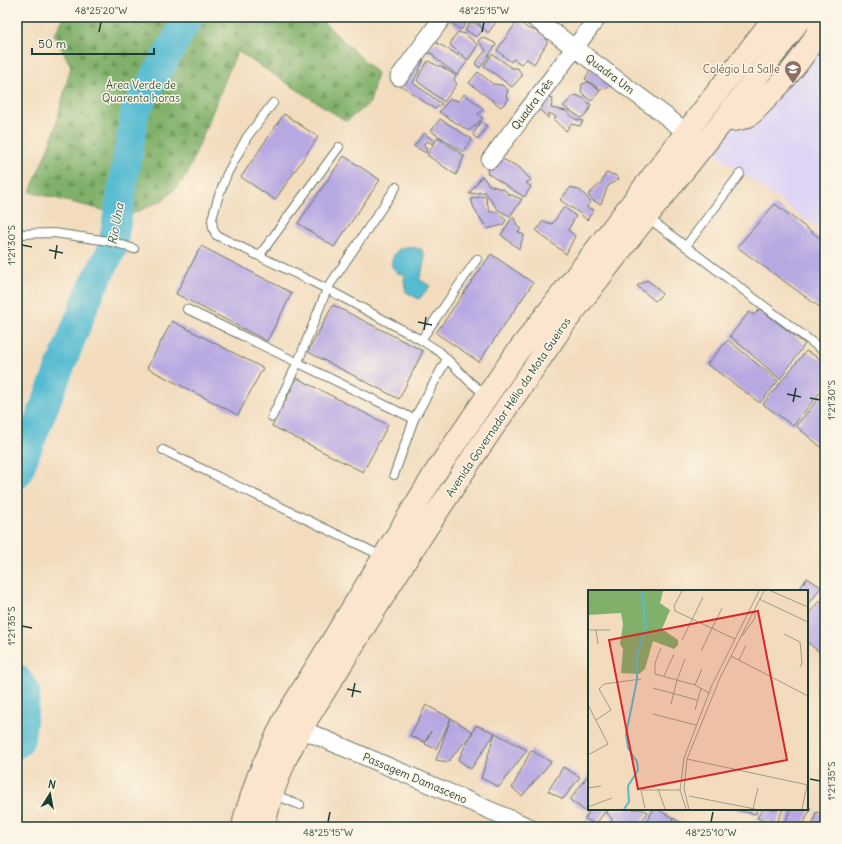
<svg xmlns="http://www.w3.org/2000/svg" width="842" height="844" font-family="Delius,sans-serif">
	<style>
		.built { fill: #ded5f5 }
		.forest { fill: url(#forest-firs); stroke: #50764e }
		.water { fill: #54bbd1; stroke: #3a7c82 }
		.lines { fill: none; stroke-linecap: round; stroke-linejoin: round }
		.river { stroke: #54bbd1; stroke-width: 29 }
		.building { fill: #b7a8e2 }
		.lane-casing { stroke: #697564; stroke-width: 10 }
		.street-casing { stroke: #697564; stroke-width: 19 }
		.secondary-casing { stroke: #697564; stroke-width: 24 }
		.lane { stroke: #fff; stroke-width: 8 }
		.street { stroke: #fff; stroke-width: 17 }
		.secondary { stroke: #fbe5cf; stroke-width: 22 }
		.ticks { fill: none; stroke: #1f3d34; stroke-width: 1.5 }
		.labels { text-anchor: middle; stroke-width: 3; stroke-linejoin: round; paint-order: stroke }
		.education-label { font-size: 11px; fill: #785e54; stroke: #fcf5e5; text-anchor: end }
		.street-label { font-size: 11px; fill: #1f3d34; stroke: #fcf5e5 }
		.park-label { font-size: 11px; fill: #395a42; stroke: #fcf5e5 }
		.water-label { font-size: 12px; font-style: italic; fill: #2c5c5b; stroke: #fcf5e5 }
		.inset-river { fill: none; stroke: #54bbd1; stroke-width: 2 }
		.inset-road { fill: none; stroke: #9e9c86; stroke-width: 1 }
		.view { fill: #d62828; fill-opacity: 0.15; stroke: #d62828; stroke-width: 2 }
		.inset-edge { fill: none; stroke: #1f3d34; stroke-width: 2 }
		.neatline { fill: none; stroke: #1f3d34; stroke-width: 1.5 }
		.ticks-label { font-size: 10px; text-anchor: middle; fill: #1f3d34 }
	</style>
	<defs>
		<pattern id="forest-firs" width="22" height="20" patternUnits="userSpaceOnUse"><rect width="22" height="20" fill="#80b069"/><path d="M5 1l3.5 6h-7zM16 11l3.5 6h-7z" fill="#689057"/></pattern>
	</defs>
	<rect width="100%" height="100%" fill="#fcf5e5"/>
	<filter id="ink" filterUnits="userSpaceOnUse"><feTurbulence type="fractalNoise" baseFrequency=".025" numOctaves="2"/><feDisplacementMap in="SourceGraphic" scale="8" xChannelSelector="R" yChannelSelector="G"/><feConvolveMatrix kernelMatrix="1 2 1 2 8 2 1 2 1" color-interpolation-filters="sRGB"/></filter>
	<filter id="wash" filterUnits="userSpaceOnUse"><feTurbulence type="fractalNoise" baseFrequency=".012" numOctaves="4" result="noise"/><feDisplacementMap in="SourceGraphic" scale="16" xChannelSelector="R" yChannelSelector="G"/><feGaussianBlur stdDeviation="0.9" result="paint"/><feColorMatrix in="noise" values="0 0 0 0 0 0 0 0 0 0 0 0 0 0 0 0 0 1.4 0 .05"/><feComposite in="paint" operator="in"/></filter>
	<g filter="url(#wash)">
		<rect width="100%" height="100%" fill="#f2dcbd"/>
		<path class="built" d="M811 17H825V234L710 150Z"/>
		<path class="forest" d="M64 17H318L377 73 370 103 346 121 237 51 186 177 164 200 127 216 30 192 54 133 71 66 54 35Z"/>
		<path class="water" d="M404 247H410L421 249 425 256C423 264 423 272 419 279L430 286 419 299 406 292 404 280 405 274H400C398 273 395 271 393 268 389 263 394 254 398 250 400 249 402 248 404 247Z"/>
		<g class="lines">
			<path class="river" d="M17 475 90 292 112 249 135 111 189 17
				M17 679 26 693 20 740 17 744"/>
		</g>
		<g id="blocks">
			<path class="building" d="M446 17H470L461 30 445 18Z
				M474 17H500L488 33 473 18Z
				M518 20 527 28 539 32 546 38 547 43 534 64 527 59 521 64 513 59 511 62 497 50Z
				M472 22 478 25 483 30 477 37 465 30 468 25Z
				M458 32 465 34 478 45 468 60 450 45 453 38Z
				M482 37 495 43 496 45 480 68 475 64 486 50 478 41Z
				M435 42 453 52 467 62 457 75 435 58 433 54 426 52Z
				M492 54 512 68H518L522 76 512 87 484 66Z
				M420 55 424 60 413 83 442 104 435 109 399 84Z
				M428 61 438 66H441L456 76 454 80 457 84 444 102 417 81 421 71Z
				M593 65 613 82 608 88 600 89 585 79Z
				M478 72 493 84 502 85 508 90 506 97 509 99 501 107 469 83Z
				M588 82 600 91 591 101 581 92 582 84Z
				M464 94 484 109 478 114 483 118 469 131 439 112 450 99 459 101Z
				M575 95 583 98 591 105 589 110 585 115 581 118 563 106Z
				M547 97 553 99 551 108 566 111 575 119 583 121 580 126 571 124 566 131 554 120 556 117 553 115 549 113 548 118 537 107Z
				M284 114 318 137 275 200 241 177Z
				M440 119 472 139 463 152 431 131Z
				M481 121 487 126 478 140 473 135Z
				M424 133 434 141 432 144 428 141 424 143V146L427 150 426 153 414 146Z
				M438 137 464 156 456 175 427 155Z
				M344 156 380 180 334 247 298 223Z
				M500 158 519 167 531 180 526 183 531 187 524 197 487 173 491 164Z
				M606 173 615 175 619 179 608 186 601 204 593 201 588 195 601 183Z
				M482 176 489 185 505 190 508 194 522 199 510 216 498 210 485 192 469 194Z
				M571 187 581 191 591 202 586 207 594 210 587 220 578 212 560 200Z
				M485 196 490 212H497L506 220 503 225 487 229 474 208 471 199Z
				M775 204 825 242V311L737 247Z
				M564 207 576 216 568 230 575 236 566 254 536 231 543 221 552 224Z
				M513 216 518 227 521 229 518 232 524 235 519 249 501 235Z
				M201 246 292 293 267 341 176 294Z
				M491 254 533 283 479 362 436 333Z
				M647 280 654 285 662 294 655 301 637 286Z
				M333 305 423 351 399 399 308 352Z
				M760 309 805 344 780 379 730 336 749 312 754 315Z
				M172 321 263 368 238 415 147 368Z
				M728 340 778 381 760 403 707 364Z
				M806 351 825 361V386L793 426 763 404Z
				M297 378 388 425 363 472 272 426Z
				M825 391V442L821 447 796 426Z
				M807 578 821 587 807 607V591H798Z
				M819 601 825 607V649L822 654 807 642V616Z
				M426 705 451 718 436 749 425 744 431 731 425 742 410 736Z
				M451 718 473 732 448 762 436 760Z
				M476 725 495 733 527 750 499 787 481 778 495 733 471 769 458 760Z
				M531 750 551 762 522 796 512 788Z
				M563 767 580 777 563 799 548 791Z
				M589 774V804L585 811 570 800Z
				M807 807 811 808 802 827H784L790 809H807Z
				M590 809H607L596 824 585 819Z
				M608 809H641L648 812 638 827H629L624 825V827H610L612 819 606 812Z
				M654 809H657L673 818 668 827H643Z
				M735 809H757L756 814 735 810Z
				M763 809H783L776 825 757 818Z
				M816 812 825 815V827H812Z
				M673 818 687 826V827H671Z"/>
		</g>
	</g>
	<g filter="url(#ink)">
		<use href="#blocks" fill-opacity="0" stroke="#697564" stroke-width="1"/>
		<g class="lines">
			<g class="lane-casing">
				<path id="lane" d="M273 103 247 137 227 174 218 198 212 219 213 228 216 235 327 289 421 340 440 352 470 382 486 395
					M647 217 825 352
					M17 234 54 233 102 240 117 243 134 249
					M686 246 740 174
					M259 256 339 147
					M187 309 414 419
					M421 340 477 259
					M272 417 298 362 327 289 396 187
					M163 450 384 557
					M394 475 414 419 447 359
					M273 794 300 805"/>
			</g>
			<g class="street-casing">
				<path id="street" d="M533 17 663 114 686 132
					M399 77 443 17
					M490 160 598 17
					M301 729 529 827"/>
			</g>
			<g class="secondary-casing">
				<path id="secondary" d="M724 120C732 120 740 120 748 116 753 113 757 108 761 104 781 84 801 62 815 37 819 31 820 24 821 17
					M243 827 245 817 258 777 284 720 435 473 515 355 775 17
					M263 827 272 794 285 760 301 729 407 558 479 448 564 324 636 230 724 120 791 32 801 17"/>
			</g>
			<use href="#lane" class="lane"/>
			<use href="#street" class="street"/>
			<use href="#secondary" class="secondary"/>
		</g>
	</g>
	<path class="ticks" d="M99 32 101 22M482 32 484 22M22 245 32 247M49 250 63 253M55 259 57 245M418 322 432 325M424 330 426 317M787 394 801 397M810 398 820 400M793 402 796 388M22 626 32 628M347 689 361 692M352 697 355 683M810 779 820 781M328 822 330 812M711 822 713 812"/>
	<defs>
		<g id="school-pin" transform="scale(0.9)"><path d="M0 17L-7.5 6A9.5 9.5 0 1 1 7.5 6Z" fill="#8d6e63" stroke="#fcf5e5"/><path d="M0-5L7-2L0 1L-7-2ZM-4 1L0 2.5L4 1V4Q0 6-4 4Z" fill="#fff"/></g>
	</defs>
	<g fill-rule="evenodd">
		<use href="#school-pin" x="793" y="69"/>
	</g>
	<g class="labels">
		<g class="education-label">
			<text x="780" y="73">Colégio La Salle</text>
		</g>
		<g class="street-label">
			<text transform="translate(610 74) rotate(37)" y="4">Quadra Um</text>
			<text transform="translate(532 104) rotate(-53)" y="4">Quadra Três</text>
			<text transform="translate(508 407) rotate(-56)" y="4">Avenida Governador Hélio da Mota Gueiros</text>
			<text transform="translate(415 778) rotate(23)" y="4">Passagem Damasceno</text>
		</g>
		<g class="park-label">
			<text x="141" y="89">Área Verde de<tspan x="141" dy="13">Quarenta horas</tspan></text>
		</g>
		<g class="water-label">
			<text transform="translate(116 224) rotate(-80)" y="4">Rio Una</text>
		</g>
	</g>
	<g transform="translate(588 590)">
		<rect width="220" height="220" fill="#f2dcbd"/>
		<path d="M0 1H75L72 13 82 20 74 39 90 50V55L86 59 65 51 57 79 51 84 33 83 35 59 32 54 35 34 33 23 0 25Z" fill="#80b069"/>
		<path class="inset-river" d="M36 219 41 212 40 196 50 180 49 172 40 158 38 144 49 90V65L58 36 54 1"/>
		<path class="inset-road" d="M94 1 86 16 87 21 147 49M183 1 220 17M171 9 220 32M0 40H22M8 40 10 54M196 44 212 52 214 73 212 77M154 46 167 28V23L163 21M94 50 115 7M73 58 67 73V84L107 95 121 103M113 61 134 18M143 66 220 106M151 70 158 55M76 86 86 64M107 95 114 79M65 98 109 110M11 99 16 94 53 89M83 114 89 90 97 69M0 115 20 154 0 165M107 120 113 98M65 124 108 135M8 130 23 120 11 99M99 169 220 195M0 198 13 196M70 199 77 219M101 206 167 219M0 217 24 208M57 218 53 200H92M98 219 92 200 96 168 124 95 171 1M101 219 96 199 99 169 132 88 176 1M165 219 170 198M214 219 219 195"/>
		<path class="view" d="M170 21 199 170 50 199 21 50Z"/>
		<rect width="220" height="220" class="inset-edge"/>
	</g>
	<rect width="842" height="844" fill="none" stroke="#fcf5e5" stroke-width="44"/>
	<g transform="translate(50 794) rotate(11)" stroke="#fcf5e5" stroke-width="3" paint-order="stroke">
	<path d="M0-3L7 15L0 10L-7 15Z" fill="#1f3d34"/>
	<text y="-6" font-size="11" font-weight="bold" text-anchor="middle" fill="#1f3d34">N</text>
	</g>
	<path d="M32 48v6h122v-6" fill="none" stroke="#1f3d34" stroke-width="2"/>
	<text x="38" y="48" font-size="12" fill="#1f3d34" stroke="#fcf5e5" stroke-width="3" paint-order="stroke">50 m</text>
	<rect x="22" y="22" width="798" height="800" class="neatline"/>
	<g class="ticks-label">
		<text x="101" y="14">48°25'20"W</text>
		<text x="484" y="14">48°25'15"W</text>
		<text transform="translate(11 245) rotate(-90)" y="4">1°21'30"S</text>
		<text transform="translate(831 400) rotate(-90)" y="4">1°21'30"S</text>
		<text transform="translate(11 626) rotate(-90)" y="4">1°21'35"S</text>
		<text transform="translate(831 781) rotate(-90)" y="4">1°21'35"S</text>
		<text x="328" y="836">48°25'15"W</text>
		<text x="711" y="836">48°25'10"W</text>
	</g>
</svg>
